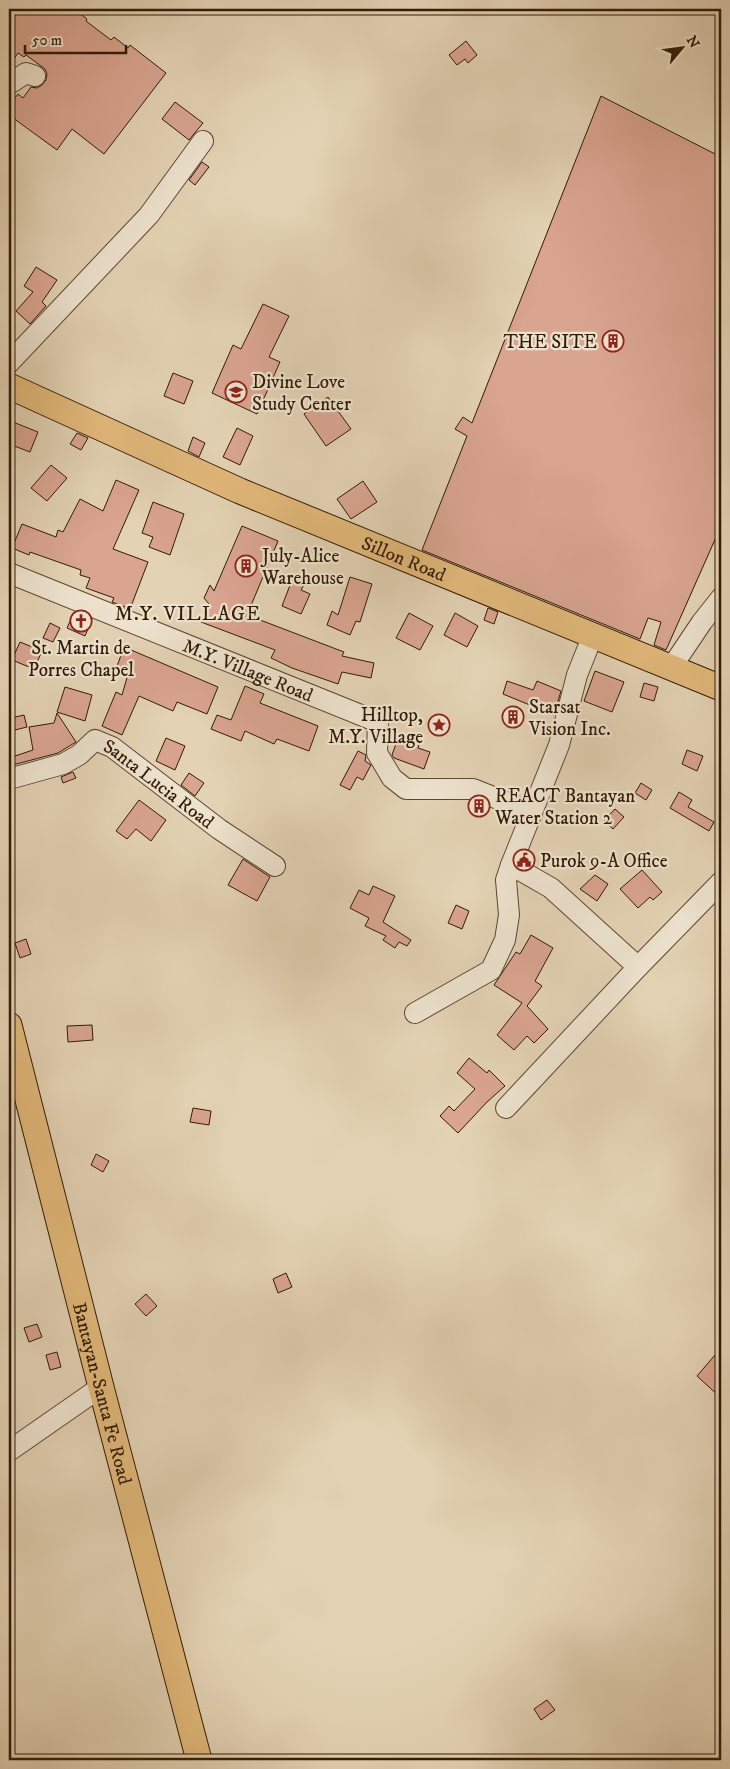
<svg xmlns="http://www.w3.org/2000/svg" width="730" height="1769" font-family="'IM FELL DW Pica',serif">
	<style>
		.building { fill: #d9a490; stroke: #311a05 }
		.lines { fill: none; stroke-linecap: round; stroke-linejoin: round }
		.minor-casing { stroke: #5e4831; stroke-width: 22 }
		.major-casing { stroke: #311a05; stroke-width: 27 }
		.minor { stroke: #ede2ce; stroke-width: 20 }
		.major { stroke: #e2b97a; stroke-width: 25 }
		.labels { text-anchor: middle; stroke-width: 4.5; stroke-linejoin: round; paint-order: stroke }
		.poi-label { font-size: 19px; fill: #311a05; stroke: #ede2ce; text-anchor: start }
		.street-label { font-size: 19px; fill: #311a05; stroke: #ede2ce }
		.neighbourhood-label { font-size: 20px; letter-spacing: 1px; fill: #311a05; stroke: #ede2ce }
	</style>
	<rect width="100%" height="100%" fill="#e3d2b4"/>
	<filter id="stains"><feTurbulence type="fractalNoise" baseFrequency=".004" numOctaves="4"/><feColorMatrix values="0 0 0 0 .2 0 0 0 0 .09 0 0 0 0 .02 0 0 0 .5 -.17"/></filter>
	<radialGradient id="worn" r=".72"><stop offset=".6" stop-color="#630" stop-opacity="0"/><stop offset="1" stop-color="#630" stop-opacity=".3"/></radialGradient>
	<path class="building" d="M9 9H74L87 19 86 21 111 40 114 37 128 48 130 45 166 73 104 154 72 129 57 150 9 115V111L14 104 12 102 18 94 23 98 31 87 37 88 42 85 46 80 47 74 45 69 26 55 24 57 18 53 9 66Z
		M466 41 477 55 468 63 465 59 457 65 449 55Z
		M601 96 721 157V526L666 650 654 645 661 622 648 618 640 639 422 550 467 436 455 429 463 417 472 423Z
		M175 102 203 123 189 140 162 119Z
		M202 162 209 167 195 185 189 180Z
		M36 267 57 280 42 302 46 306 30 324 16 311 33 292 24 286Z
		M263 304 289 316 269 357 280 362 257 414 212 393 233 345 241 349Z
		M173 373 193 381 184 404 164 396Z
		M328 397 351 429 326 446 304 414Z
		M13 422 38 432 30 452 9 444V433Z
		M237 428 253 436 240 465 223 457Z
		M77 433 88 438 81 450 70 444Z
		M193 437 205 443 199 457 188 451Z
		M51 465 67 478 47 501 31 488Z
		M116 480 139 490 113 549 148 562 130 609 112 602 114 598 86 588 90 578 80 575 81 570 30 552 29 555 12 548 22 524 56 537 58 530 63 532 80 499 103 511Z
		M363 481 377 502 351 519 337 499Z
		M153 502 184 514 170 555 149 547 153 537 142 533Z
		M242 526 278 541 247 615 344 652 342 656 374 663 371 678 342 672 338 684 292 668 271 658 275 650 201 622 209 604 204 598 210 585 214 591Z
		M350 577 372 584 360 622 356 621 350 635 327 625 332 611 338 615Z
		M292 580 304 585 301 590 310 594 301 614 282 606Z
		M488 608 498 612 494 624 484 620Z
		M74 612 92 619 85 636 67 628Z
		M409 613 433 626 420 650 396 638Z
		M455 613 478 626 467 647 444 635Z
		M50 623 60 628 53 642 43 638Z
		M20 642 42 651 34 669 12 660Z
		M124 647 218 687 207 714 177 702 173 711 139 696 122 735 102 726 116 692 122 695 128 674 116 669Z
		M595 671 624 682 612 712 584 701Z
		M507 681 533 690 537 681 561 691 554 715 503 694Z
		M644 683 658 687 654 701 640 697Z
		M245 686 264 694 260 703 318 726 309 751 277 739 274 744 245 731 241 741 211 729 217 715 231 720Z
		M65 687 92 695 85 721 57 712Z
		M57 713 76 742 58 753 9 766V758L33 750 29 727 54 723Z
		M24 715 27 727 15 730 11 718Z
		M399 735 420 742 418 748 430 752 424 769 394 758 392 755Z
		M166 738 185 746 175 770 156 761Z
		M687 750 703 756 697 771 682 764Z
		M358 751 366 755 365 761 371 765 363 780 357 777 350 790 340 785Z
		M73 772 76 778 63 783 61 777Z
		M189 773 204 783 195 796 181 785Z
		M641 783 652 790 646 800 635 793Z
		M679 792 692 800 688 807 714 822 709 831 670 808Z
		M139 800 166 820 151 841 136 829 127 839 116 831Z
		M474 802 485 807 481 817 470 812Z
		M615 809 624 817 613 829 604 821Z
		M243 859 270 877 257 901 228 885Z
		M642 870 662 892 653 900 650 897 638 908 620 889Z
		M595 875 608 884 597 901 580 889Z
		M373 886 395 896 383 922 411 940 407 946 399 942 395 948 383 940 386 936 365 926 369 918 350 908 359 890 369 895Z
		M456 905 469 911 462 929 448 923Z
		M531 935 553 948 535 981 542 986 527 1006 548 1029 534 1043 527 1036 514 1050 497 1035 522 1003 494 985 516 952 520 954Z
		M26 939 31 954 20 958 15 943Z
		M92 1025 93 1040 68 1042 67 1026Z
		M469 1058 487 1073 489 1070 505 1086 487 1102 458 1133 440 1116 449 1106 454 1111 475 1089 457 1073Z
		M193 1108 211 1111 209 1125 190 1122Z
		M96 1154 109 1161 103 1172 91 1165Z
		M286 1273 292 1287 278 1293 273 1279Z
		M146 1294 157 1306 146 1316 135 1304Z
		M37 1324 42 1337 29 1342 24 1328Z
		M721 1348V1398L697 1376Z
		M57 1352 61 1367 50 1370 46 1355Z
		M547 1700 555 1710 541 1720 534 1709Z"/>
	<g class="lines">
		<g class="minor-casing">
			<g id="minor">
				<path d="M9 84 26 73 35 76"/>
				<path d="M9 363 149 215 203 141"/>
				<path id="s1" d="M9 573 378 722 377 753 392 778 406 789H473L531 812"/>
				<path d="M593 635 577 675 559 745 511 865 551 888 638 967 721 882"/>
				<path d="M671 668 702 622 721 598"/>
				<path id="s2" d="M9 779 63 764 79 755 95 740 112 747 219 829 275 866"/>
				<path d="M415 1013 491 970 505 940 509 915 506 880 511 865"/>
				<path d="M506 1108 638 967"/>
				<path d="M9 1451 101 1387"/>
			</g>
		</g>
		<g class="major-casing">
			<g id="major">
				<path id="s3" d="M9 386 240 491 721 688"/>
				<path id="s4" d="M9 1025 101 1387 199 1760"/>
			</g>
		</g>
		<use href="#minor" class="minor"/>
		<use href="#major" class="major"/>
	</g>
	<defs>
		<g id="building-ring" transform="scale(1.125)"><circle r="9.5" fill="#ede2ce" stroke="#8f2418" stroke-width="1.5"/><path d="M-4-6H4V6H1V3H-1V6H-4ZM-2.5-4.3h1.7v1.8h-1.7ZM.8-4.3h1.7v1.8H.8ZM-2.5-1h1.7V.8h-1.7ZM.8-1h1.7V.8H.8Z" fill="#8f2418"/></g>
		<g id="school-ring" transform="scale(1.125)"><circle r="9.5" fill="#ede2ce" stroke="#8f2418" stroke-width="1.5"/><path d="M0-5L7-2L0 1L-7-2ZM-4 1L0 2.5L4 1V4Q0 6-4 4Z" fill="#8f2418"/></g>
		<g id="church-ring" transform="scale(1.125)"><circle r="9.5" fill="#ede2ce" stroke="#8f2418" stroke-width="1.5"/><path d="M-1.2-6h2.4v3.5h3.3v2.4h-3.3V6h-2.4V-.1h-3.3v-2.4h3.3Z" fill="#8f2418"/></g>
		<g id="sight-ring" transform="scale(1.125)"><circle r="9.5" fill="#ede2ce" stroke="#8f2418" stroke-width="1.5"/><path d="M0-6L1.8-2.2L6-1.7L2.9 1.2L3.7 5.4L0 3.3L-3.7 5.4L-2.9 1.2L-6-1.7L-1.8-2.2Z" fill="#8f2418"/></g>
		<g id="civic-ring" transform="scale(1.125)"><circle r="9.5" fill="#ede2ce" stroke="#8f2418" stroke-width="1.5"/><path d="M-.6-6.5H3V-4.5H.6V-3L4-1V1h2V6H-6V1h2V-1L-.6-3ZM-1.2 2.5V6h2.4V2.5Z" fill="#8f2418"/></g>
	</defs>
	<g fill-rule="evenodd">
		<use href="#building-ring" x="613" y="341"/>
		<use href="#school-ring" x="236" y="392"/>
		<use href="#building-ring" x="246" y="566"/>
		<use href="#church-ring" x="81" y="621"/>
		<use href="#building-ring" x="513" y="717"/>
		<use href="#sight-ring" x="439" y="725"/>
		<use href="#building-ring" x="479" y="806"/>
		<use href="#civic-ring" x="524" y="860"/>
	</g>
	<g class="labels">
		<g class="poi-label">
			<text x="597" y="348" text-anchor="end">THE SITE</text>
			<text x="252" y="388">Divine Love<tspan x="252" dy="22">Study Center</tspan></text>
			<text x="262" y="562">July-Alice<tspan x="262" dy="22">Warehouse</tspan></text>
			<text x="81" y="654" text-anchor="middle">St. Martin de<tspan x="81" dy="22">Porres Chapel</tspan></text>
			<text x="529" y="713">Starsat<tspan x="529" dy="22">Vision Inc.</tspan></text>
			<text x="423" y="721" text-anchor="end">Hilltop,<tspan x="423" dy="22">M.Y. Village</tspan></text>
			<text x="495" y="802">REACT Bantayan<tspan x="495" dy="22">Water Station 2</tspan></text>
			<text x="540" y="867">Purok 9-A Office</text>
		</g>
		<g class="street-label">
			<text dy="7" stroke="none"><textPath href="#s3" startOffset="431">Sillon Road</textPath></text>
			<text dy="7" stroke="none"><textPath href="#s1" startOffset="258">M.Y. Village Road</textPath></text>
			<text dy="7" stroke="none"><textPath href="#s2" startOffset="174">Santa Lucia Road</textPath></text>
			<text dy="7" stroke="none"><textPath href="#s4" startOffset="380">Bantayan-Santa Fe Road</textPath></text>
		</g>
		<g class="neighbourhood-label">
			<text x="188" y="620">M.Y. VILLAGE</text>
		</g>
	</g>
	<rect width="730" height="1769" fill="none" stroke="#e3d2b4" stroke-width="30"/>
	<rect x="10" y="10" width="710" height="1749" fill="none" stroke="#311a05" stroke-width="2.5"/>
	<rect x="15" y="15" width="700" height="1739" fill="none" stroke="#311a05"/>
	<g transform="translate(682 48) rotate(61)" stroke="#ede2ce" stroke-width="4" paint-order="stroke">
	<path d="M0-4L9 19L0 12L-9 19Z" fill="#311a05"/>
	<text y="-8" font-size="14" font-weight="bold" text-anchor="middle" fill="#311a05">N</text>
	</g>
	<path d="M25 45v8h101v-8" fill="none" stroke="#311a05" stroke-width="2.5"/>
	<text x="32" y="45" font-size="15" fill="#311a05" stroke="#ede2ce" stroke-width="4" paint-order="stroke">50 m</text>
	<rect width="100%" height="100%" filter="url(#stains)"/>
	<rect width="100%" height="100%" fill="url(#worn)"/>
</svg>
